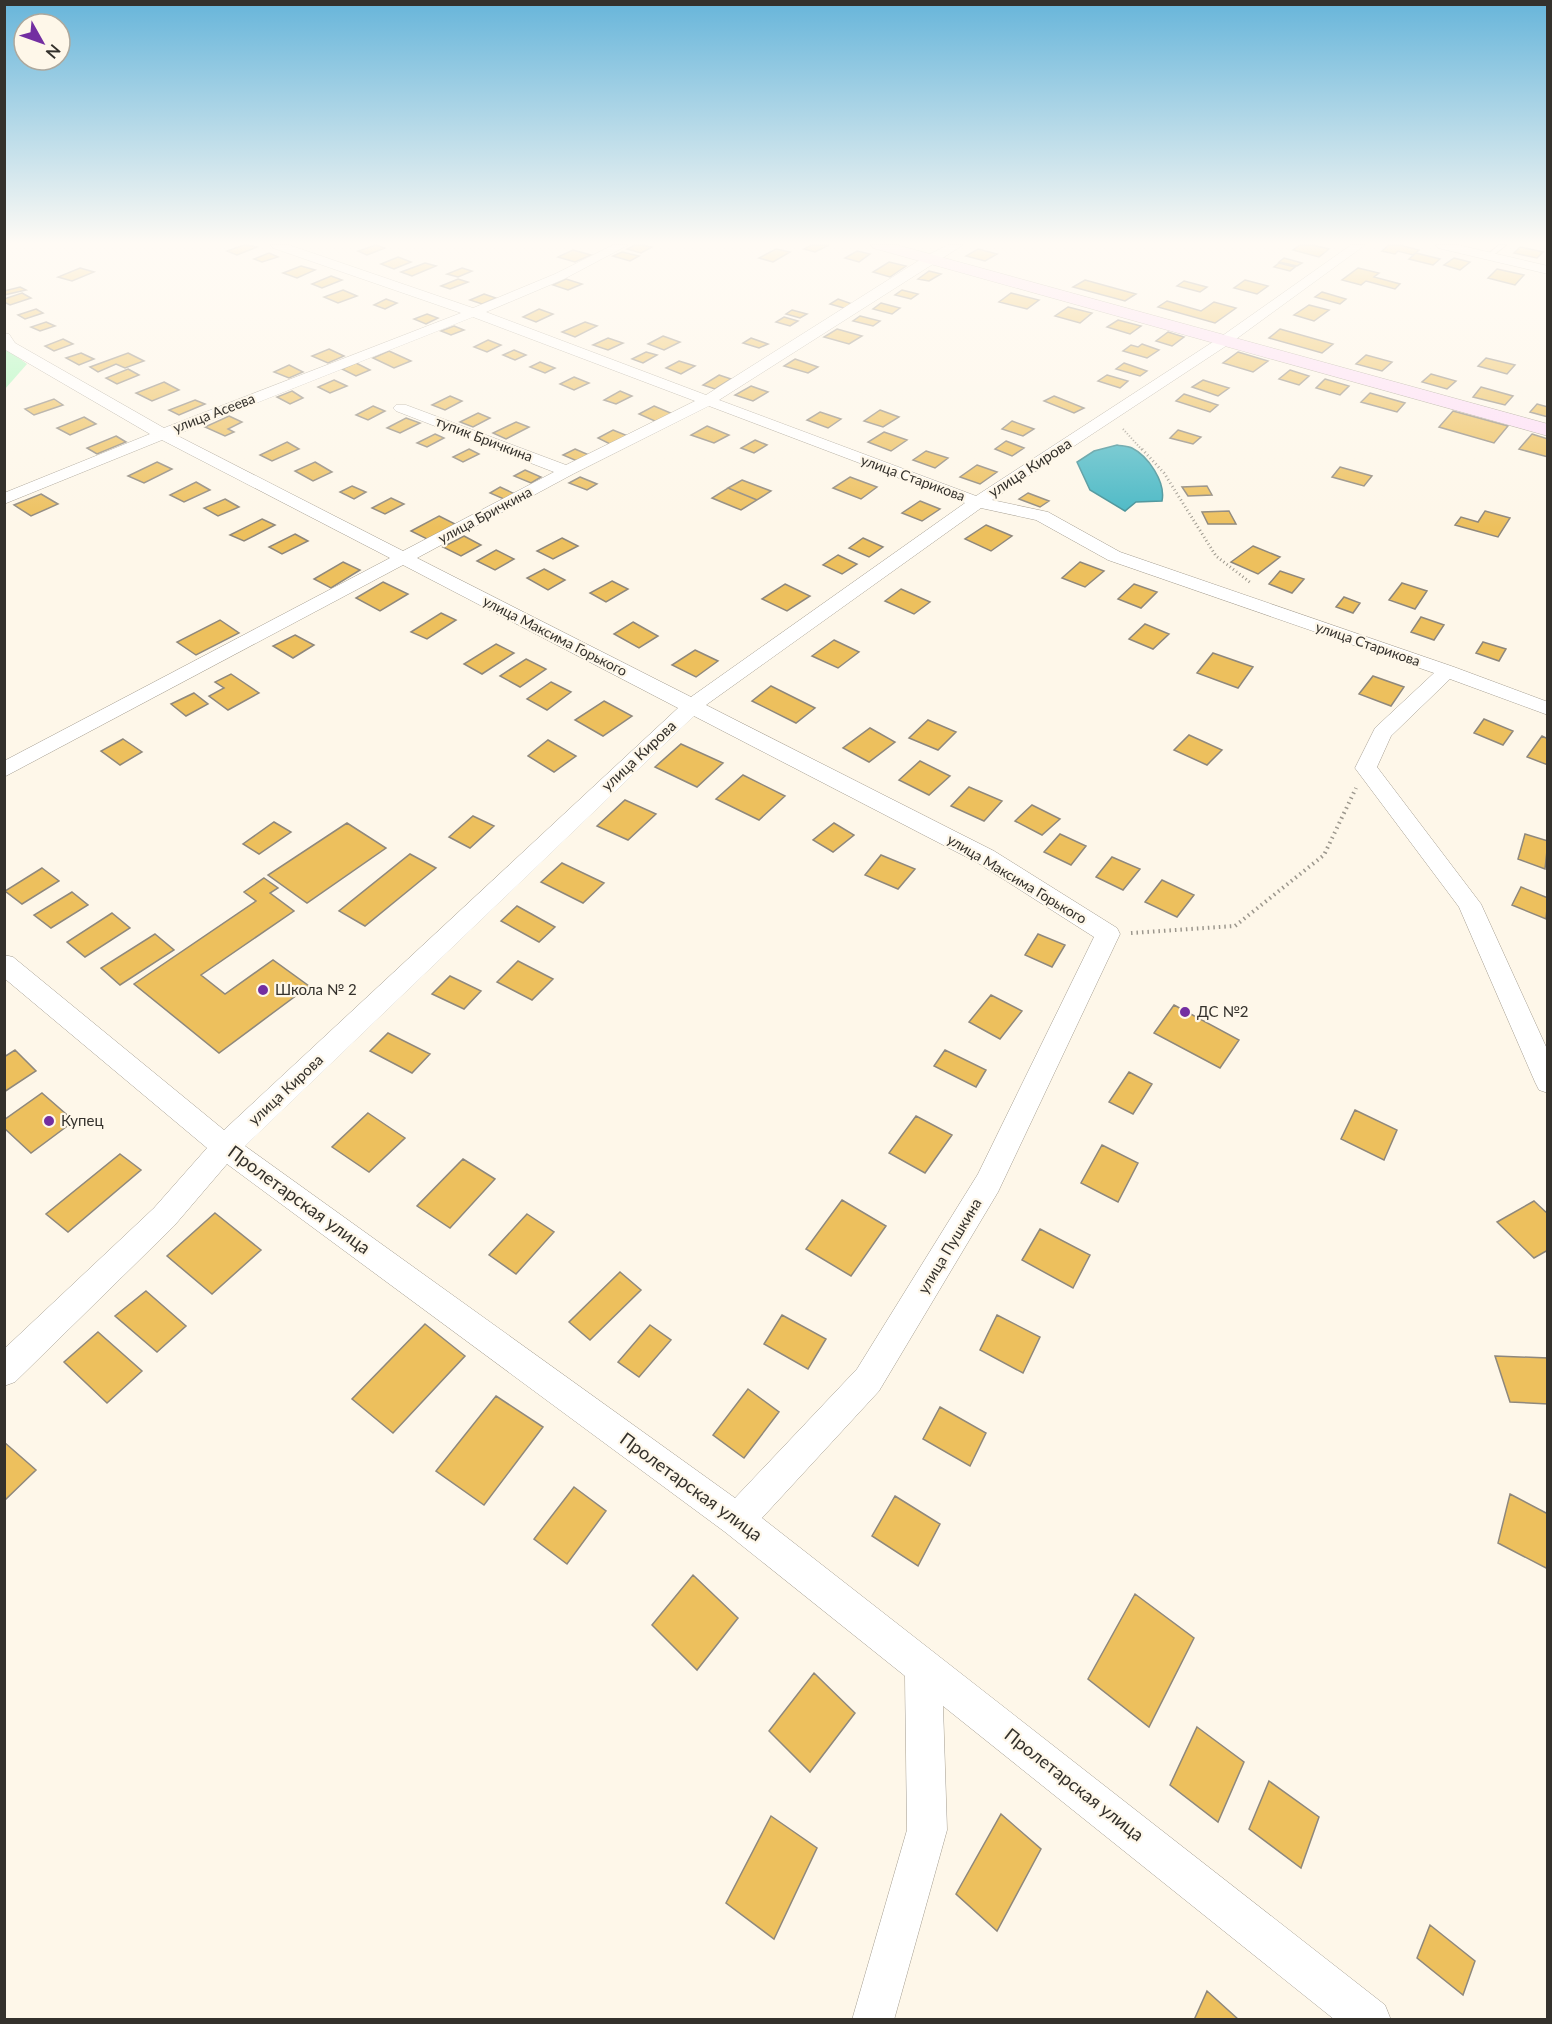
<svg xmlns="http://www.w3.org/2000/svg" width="1552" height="2024" font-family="Lato,sans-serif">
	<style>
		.green { fill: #a3f8b7 }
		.water { fill: #46b7c4; stroke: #418f96; stroke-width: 1.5 }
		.building { fill: #edc05d; stroke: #8f887c; stroke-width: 1.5 }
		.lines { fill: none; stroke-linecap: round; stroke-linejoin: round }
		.lane-casing { stroke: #a49d90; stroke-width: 2 }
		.street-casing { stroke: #a49d90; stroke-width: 1 }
		.secondary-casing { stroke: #a49d90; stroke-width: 1 }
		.path-far2 { stroke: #9c978d; stroke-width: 2; stroke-dasharray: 1 2; stroke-linecap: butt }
		.path-far1 { stroke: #9c978d; stroke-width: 3; stroke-dasharray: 1 3; stroke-linecap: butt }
		.path { stroke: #9c978d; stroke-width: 4; stroke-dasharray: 1.5 4; stroke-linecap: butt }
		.lane { fill: #fff; fill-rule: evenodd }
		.street { fill: #fff; fill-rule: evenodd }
		.secondary { fill: #fdddf8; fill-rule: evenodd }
		.poi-dot { fill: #732ea1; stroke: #fef7e9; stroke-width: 2 }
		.labels { text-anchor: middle; stroke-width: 4.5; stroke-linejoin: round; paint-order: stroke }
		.far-street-label { font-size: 14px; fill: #34312c; stroke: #fef7e9 }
		.street-label { font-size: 15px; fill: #34312c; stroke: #fef7e9 }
		.poi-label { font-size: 15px; fill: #34312c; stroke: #fef7e9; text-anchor: start }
		.near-street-label { font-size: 18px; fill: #34312c; stroke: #fef7e9 }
	</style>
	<rect width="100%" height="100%" fill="#fef7e9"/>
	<path class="green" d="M5 348 27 364 5 389Z"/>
	<path class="water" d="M1117 445C1121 446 1127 446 1132 448 1148 456 1166 482 1162 501L1136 502 1125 511 1090 490 1077 462 1094 451Z"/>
	<path class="building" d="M244 245 257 247 237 255 227 251Z
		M376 245 385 248 367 255 358 251Z
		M635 245H641L652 247 641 253 627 249Z
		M812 245H829L815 252 804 249Z
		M1300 245H1312L1329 249 1319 257 1293 250Z
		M1389 245H1400L1419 250 1413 255 1398 251 1395 254 1382 251Z
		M1520 247 1543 252 1537 258 1514 253Z
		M776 249 790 252 773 262 759 258Z
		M978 249 997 254 985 261 966 256Z
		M573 250 591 255 575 262 558 257Z
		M857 251 870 254 859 262 845 258Z
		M622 252 639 256 630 261 613 256Z
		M269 253 278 257 262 262 254 259Z
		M1416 253 1440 259 1433 265 1409 259Z
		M398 257 411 262 394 269 381 264Z
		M1284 258 1302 263 1297 266 1279 262Z
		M1454 258 1470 262 1460 270 1444 265Z
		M889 262 906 266 890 277 873 272Z
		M425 263 436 266 412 276 401 272Z
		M1279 263 1295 267 1290 271 1274 267Z
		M301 266 315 270 297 278 283 273Z
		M80 268 94 272 72 281 58 277Z
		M462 268 472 271 458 277 447 274Z
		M1358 268 1379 273 1374 277 1400 284 1395 289 1366 281 1361 285 1342 280Z
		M1497 269 1524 275 1515 285 1488 278Z
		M929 271 941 274 929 281 918 279Z
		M331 276 342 280 322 288 312 284Z
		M458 279 468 282 450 289 441 286Z
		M566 279 582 284 568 290 553 285Z
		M1085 280 1136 294 1125 301 1073 287Z
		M1245 280 1268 286 1257 294 1234 288Z
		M1184 281 1207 287 1200 292 1177 286Z
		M20 287 26 290 4 295V291Z
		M343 290 357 296 338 303 324 297Z
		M902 290 918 294 911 299 895 295Z
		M1322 292 1346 299 1340 304 1315 297Z
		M22 293 31 298 10 305 4 302V299Z
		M1011 293 1039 300 1027 309 999 302Z
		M484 294 496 298 482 304 470 300Z
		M386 299 397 303 385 309 374 305Z
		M838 299 855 305 847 309 830 304Z
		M1167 301 1201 311 1214 302 1236 308 1215 323 1158 307Z
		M881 303 900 308 892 314 873 309Z
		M1309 305 1329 310 1314 321 1294 315Z
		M1068 307 1092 313 1080 323 1055 316Z
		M36 309 43 313 25 319 18 315Z
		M539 309 553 314 536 322 523 317Z
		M792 310 807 314 800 318 786 314Z
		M427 314 438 318 426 324 414 319Z
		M860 316 880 321 873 326 853 321Z
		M784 317 798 321 790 326 776 322Z
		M1118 320 1141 326 1130 334 1107 327Z
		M46 322 55 326 40 331 31 327Z
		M585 322 597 326 575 337 562 332Z
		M454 326 464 330 451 335 441 331Z
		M837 329 862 336 849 344 824 337Z
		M1280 329 1333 344 1322 353 1269 338Z
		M1168 332 1184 337 1172 346 1156 341Z
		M663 336 680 342 664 350 648 344Z
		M608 338 623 343 608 350 593 345Z
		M751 338 768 344 759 348 743 343Z
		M63 339 73 344 54 351 45 346Z
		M488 340 501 345 487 352 474 347Z
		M1142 344 1159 350 1147 358 1123 351 1131 345 1138 347Z
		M329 349 344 356 328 363 312 356Z
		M514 350 526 355 515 360 503 355Z
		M389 351 411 361 394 368 373 358Z
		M646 352 657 355 643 363 632 359Z
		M1238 352 1268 361 1253 372 1223 363Z
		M81 353 94 359 79 365 66 358Z
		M128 353 144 361 125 368 116 364 98 372 90 367Z
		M1366 355 1392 362 1382 371 1356 364Z
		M1486 358 1515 365 1507 374 1478 366Z
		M795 359 818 367 808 373 784 366Z
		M679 361 695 366 681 374 666 368Z
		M540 362 555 368 545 373 530 367Z
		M356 363 370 370 356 376 342 369Z
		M1124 363 1147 371 1140 376 1116 369Z
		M289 365 303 372 289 378 274 372Z
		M128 369 139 375 117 384 106 378Z
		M1290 370 1309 376 1299 385 1279 379Z
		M1431 374 1456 381 1447 389 1422 382Z
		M719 375 731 379 715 389 703 385Z
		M1107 375 1128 381 1120 388 1098 381Z
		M574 377 589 383 574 390 560 384Z
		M1325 379 1349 386 1340 395 1316 388Z
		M334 380 347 386 330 393 318 387Z
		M1203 380 1229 388 1218 396 1192 387Z
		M164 382 179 390 152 401 136 393Z
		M751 386 768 392 753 401 735 395Z
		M1481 387 1513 396 1505 405 1473 397Z
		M292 391 303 398 290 404 277 397Z
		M620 391 632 396 616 404 604 400Z
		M1370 393 1405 403 1397 412 1361 402Z
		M1184 394 1218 405 1210 412 1176 401Z
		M450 396 462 401 445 410 432 405Z
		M1054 396 1084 408 1074 413 1044 401Z
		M54 399 63 405 34 415 25 409Z
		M195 400 205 404 179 415 169 410Z
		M1537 404 1548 407V417L1530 412Z
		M373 406 385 411 368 420 356 415Z
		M654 406 673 414 657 422 639 414Z
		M880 410 899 417 883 427 864 421Z
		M1453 411 1508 426 1494 443 1439 427Z
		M820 412 841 419 828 428 807 420Z
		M478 413 490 418 473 427 460 422Z
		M229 416 242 422 228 429 234 432 225 436 205 427Z
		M84 417 96 424 70 435 57 428Z
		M406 418 420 423 400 433 387 428Z
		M1012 421 1034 429 1023 436 1002 429Z
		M516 422 529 427 506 439 493 433Z
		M707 426 729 435 714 443 691 435Z
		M613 430 628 436 612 445 598 438Z
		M1178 430 1201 437 1193 444 1170 438Z
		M884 432 907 440 891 451 868 442Z
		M435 434 444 438 427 447 417 443Z
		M1532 434 1548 439V457L1519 449Z
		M116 436 126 442 97 454 87 448Z
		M755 440 767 445 754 453 741 448Z
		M1006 441 1024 448 1012 456 995 449Z
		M287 442 299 449 272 461 260 455Z
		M469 449 479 454 463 462 453 457Z
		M575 449 589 455 577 461 563 455Z
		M926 451 948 458 935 468 913 460Z
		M157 462 172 469 144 483 128 476Z
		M315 462 332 472 313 481 295 471Z
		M977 465 997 472 980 484 960 477Z
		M1340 467 1372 476 1364 486 1332 477Z
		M525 470 541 477 531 483 514 476Z
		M580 477 597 484 587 490 569 483Z
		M850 477 877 487 861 499 833 488Z
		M742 480 771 491 757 500 728 488Z
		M196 482 210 490 184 502 170 495Z
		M352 486 366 492 354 499 340 492Z
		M1207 486 1212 495 1188 496 1182 487Z
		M500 487 515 494 506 500 490 493Z
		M728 488 757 500 741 510 712 498Z
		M1028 493 1049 501 1040 507 1019 499Z
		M41 494 58 504 31 516 14 505Z
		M391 498 404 504 385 514 372 508Z
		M225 499 239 507 218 516 204 508Z
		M920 501 940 509 922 521 902 513Z
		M1229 511 1236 524H1208L1202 512Z
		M1485 511 1510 518 1498 537 1455 525 1461 517 1478 522Z
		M439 516 457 525 429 540 411 531Z
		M262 519 275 525 244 541 230 535Z
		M986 525 1012 536 991 551 965 539Z
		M295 534 308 541 282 554 269 547Z
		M464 536 481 545 461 556 443 547Z
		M562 538 578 546 553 559 537 551Z
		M863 538 883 547 869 557 849 548Z
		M1253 546 1280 557 1258 574 1231 562Z
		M496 550 514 559 495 570 477 561Z
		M838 555 857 564 842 574 823 565Z
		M343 562 360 570 331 588 314 579Z
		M1080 562 1104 571 1085 587 1062 578Z
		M544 569 565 580 548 590 527 578Z
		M1280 571 1304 579 1292 593 1269 584Z
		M612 581 628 589 606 602 590 593Z
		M383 582 408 594 380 611 356 598Z
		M1402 583 1427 591 1415 609 1389 600Z
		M785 584 810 596 787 611 762 599Z
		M1134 584 1157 592 1141 608 1118 599Z
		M901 589 930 602 914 614 885 601Z
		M1344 597 1360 603 1353 613 1336 607Z
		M441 613 456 620 427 639 411 632Z
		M1421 617 1444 625 1434 640 1411 632Z
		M220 620 239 633 196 655 177 642Z
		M633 622 658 636 639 648 614 634Z
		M1145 624 1169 634 1153 649 1129 639Z
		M295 635 314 645 293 658 273 646Z
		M834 640 859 652 838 668 812 656Z
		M1483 642 1506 649 1499 661 1476 653Z
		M496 644 514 653 482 674 464 664Z
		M695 650 718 661 696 677 672 665Z
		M1213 653 1253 667 1238 688 1197 673Z
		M526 659 546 669 520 687 500 676Z
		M231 674 259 693 228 710 209 696 224 688 215 682Z
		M1373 676 1404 687 1391 706 1359 694Z
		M551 682 571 692 547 710 527 699Z
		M771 686 815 708 796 723 752 701Z
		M194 693 208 704 186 716 171 704Z
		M604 701 632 716 603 736 575 720Z
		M1484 719 1513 731 1503 745 1474 733Z
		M928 720 956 732 938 750 909 738Z
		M870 728 895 742 869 762 843 748Z
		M1189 735 1222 750 1207 765 1174 750Z
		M1542 736 1548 739V765L1527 757Z
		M123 739 142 752 120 765 101 751Z
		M548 740 576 756 554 772 528 756Z
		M681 744 723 763 697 787 655 767Z
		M920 761 950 776 929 795 899 780Z
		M743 775 785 796 759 820 716 799Z
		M969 787 1002 801 984 821 951 806Z
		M625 800 656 814 628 840 597 826Z
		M1032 805 1060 819 1042 835 1015 821Z
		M473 816 494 826 470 848 449 837Z
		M274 822 291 832 259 854 243 844Z
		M347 823 386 848 307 903 268 875Z
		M834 823 854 835 833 852 813 840Z
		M1060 834 1086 846 1071 865 1044 852Z
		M1525 834 1548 841 1545 869 1518 859Z
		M410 854 436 868 365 926 339 911Z
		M881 855 915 869 898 889 865 875Z
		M1112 857 1140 869 1123 890 1096 877Z
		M562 863 604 883 583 903 541 882Z
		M42 868 59 881 22 904 5 891Z
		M264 878 278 888 270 893 294 911 201 975 225 994 273 960 309 986 219 1053 134 984 256 901 244 892Z
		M1162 880 1194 895 1177 917 1145 902Z
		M1521 887 1548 898 1546 919 1512 905Z
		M72 892 88 905 51 928 34 915Z
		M517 906 555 927 539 942 501 921Z
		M112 913 130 928 85 957 67 942Z
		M155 934 174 950 120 985 101 968Z
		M1038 934 1065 945 1052 967 1025 955Z
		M518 961 553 979 532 1000 497 982Z
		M450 976 481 991 464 1009 432 994Z
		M991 995 1022 1011 1000 1039 969 1022Z
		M1174 1005 1239 1040 1220 1068 1154 1033Z
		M388 1033 430 1054 412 1073 370 1051Z
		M15 1050 36 1071 4 1092V1057Z
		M945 1050 986 1070 976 1087 934 1066Z
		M1129 1072 1152 1084 1133 1114 1109 1102Z
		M42 1093 74 1121 31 1153 4 1128V1120Z
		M1355 1110 1397 1130 1384 1160 1341 1139Z
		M368 1113 405 1138 369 1172 332 1147Z
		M916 1116 952 1135 925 1173 889 1153Z
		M1102 1145 1138 1163 1118 1202 1081 1183Z
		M120 1154 141 1170 68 1232 46 1214Z
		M463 1159 495 1179 450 1228 417 1206Z
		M842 1200 886 1226 851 1276 806 1249Z
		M1534 1201 1548 1214V1250L1534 1258 1497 1222Z
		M215 1213 261 1250 212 1294 167 1256Z
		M527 1214 554 1232 516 1274 489 1255Z
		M1040 1229 1090 1255 1073 1288 1022 1260Z
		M620 1272 641 1290 590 1340 569 1322Z
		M146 1291 186 1326 157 1352 115 1316Z
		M782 1315 826 1339 808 1369 764 1344Z
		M997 1315 1040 1337 1023 1373 980 1350Z
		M425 1324 465 1356 393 1433 352 1399Z
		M650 1325 671 1340 639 1377 618 1362Z
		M98 1332 142 1371 107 1403 64 1362Z
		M1495 1356 1548 1358V1404L1510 1402Z
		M748 1389 779 1412 744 1458 713 1435Z
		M496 1396 543 1427 484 1505 436 1471Z
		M940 1407 986 1433 970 1466 923 1439Z
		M4 1442 36 1470 4 1501Z
		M574 1487 606 1511 567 1564 534 1539Z
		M1510 1494 1548 1514V1569L1498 1543Z
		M895 1496 940 1524 918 1566 872 1536Z
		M693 1575 738 1618 697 1670 652 1625Z
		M1135 1594 1194 1638 1149 1727 1088 1679Z
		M814 1673 855 1713 810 1772 769 1731Z
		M1197 1727 1244 1762 1218 1822 1170 1785Z
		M1269 1781 1319 1817 1301 1868 1249 1829Z
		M1001 1814 1041 1849 997 1931 956 1894Z
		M771 1816 817 1848 774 1939 726 1903Z
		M1430 1925 1475 1961 1463 1995 1417 1958Z
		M1207 1991 1239 2020H1194Z"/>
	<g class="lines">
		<g class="lane-casing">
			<path id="lane" d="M1499 245H1506L1491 257H1487V255Z"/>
		</g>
		<g class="street-casing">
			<path id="street" d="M271 245H289L473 308 555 274 613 245H628L564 279 486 312 706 395 926 256 948 245H963L719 400 976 496 1222 336 1351 245H1365L1232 342 992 500 1048 512 1120 552 1454 667 1548 702V715L1450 679 1391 736 1377 767 1481 904 1548 1051V1093L1539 1090 1535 1082 1459 907 1355 768 1375 728 1434 673 1108 560 1036 520 981 508 706 705 994 851 1117 928 1120 934 998 1192 879 1391 762 1518 1385 2005 1391 2020H1335L943 1706 947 1830 894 2020H852L907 1830 905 1676 725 1532 227 1164 174 1226 15 1382 4 1386V1349L154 1208 207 1148 4 978V955L13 957 224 1130 678 708 403 565 4 777V761L390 558 162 440 4 504V493L150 434 4 349V333L9 334 15 343 164 428 461 313 273 248ZM473 317 695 401 566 465 406 405H396L393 408 396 411 554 472 403 551 176 435ZM709 406 965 503 691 697 417 558 573 474ZM694 716 978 863 1094 937 978 1174 857 1369 735 1498 245 1146Z
				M1436 245H1458L1548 266V274L1438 248Z"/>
		</g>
		<g class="secondary-casing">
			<path id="secondary" d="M871 245H897L1548 424V436L873 248Z"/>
		</g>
		<path class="path-far2" d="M4 247 9 245
			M1123 429 1143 451"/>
		<path class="path-far1" d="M1142 449 1164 473 1216 556 1251 583"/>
		<path class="path" d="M1131 933 1235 926 1324 855 1356 788"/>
		<use href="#lane" class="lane"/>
		<use href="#street" class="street"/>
		<use href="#secondary" class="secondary"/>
	</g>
	<linearGradient id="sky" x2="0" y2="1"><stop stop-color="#67b5da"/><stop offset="0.46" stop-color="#fffbf5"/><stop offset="1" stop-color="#fffbf5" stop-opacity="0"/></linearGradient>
	<rect width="1552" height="528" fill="url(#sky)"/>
	<g class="poi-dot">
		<circle cx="263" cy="990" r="6"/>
		<circle cx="1185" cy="1012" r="6"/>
		<circle cx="49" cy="1121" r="6"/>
	</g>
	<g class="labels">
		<g class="far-street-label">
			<text transform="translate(214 413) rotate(-21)" y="5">улица Асеева</text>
			<text transform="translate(484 439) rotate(21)" y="5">тупик Бричкина</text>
			<text transform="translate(913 478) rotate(20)" y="5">улица Старикова</text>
			<text transform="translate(485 515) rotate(-28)" y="5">улица Бричкина</text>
			<text transform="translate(555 636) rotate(27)" y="5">улица Максима Горького</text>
			<text transform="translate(1368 644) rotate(19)" y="5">улица Старикова</text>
			<text transform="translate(1017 879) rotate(31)" y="5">улица Максима Горького</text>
		</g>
		<g class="street-label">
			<text transform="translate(1030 468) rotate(-33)" y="5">улица Кирова</text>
			<text transform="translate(639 756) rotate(-43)" y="5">улица Кирова</text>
			<text transform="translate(286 1090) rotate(-43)" y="5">улица Кирова</text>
			<text transform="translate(950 1246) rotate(-59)" y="5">улица Пушкина</text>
		</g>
		<g class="poi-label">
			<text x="275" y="995">Школа № 2</text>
			<text x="1197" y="1017">ДС №2</text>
			<text x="61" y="1126">Купец</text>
		</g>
		<g class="near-street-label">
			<text transform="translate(299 1200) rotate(36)" y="6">Пролетарская улица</text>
			<text transform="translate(691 1487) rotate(36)" y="6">Пролетарская улица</text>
			<text transform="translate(1074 1785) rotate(38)" y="6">Пролетарская улица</text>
		</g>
	</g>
	<rect width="1552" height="2024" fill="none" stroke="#34312c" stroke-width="12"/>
	<g transform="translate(42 42) rotate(130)"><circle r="28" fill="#fef7e9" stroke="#ada89d" stroke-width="1.5"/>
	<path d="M0-4.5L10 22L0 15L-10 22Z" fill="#732ea1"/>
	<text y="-9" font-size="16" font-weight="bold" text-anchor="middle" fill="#34312c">N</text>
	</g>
</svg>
